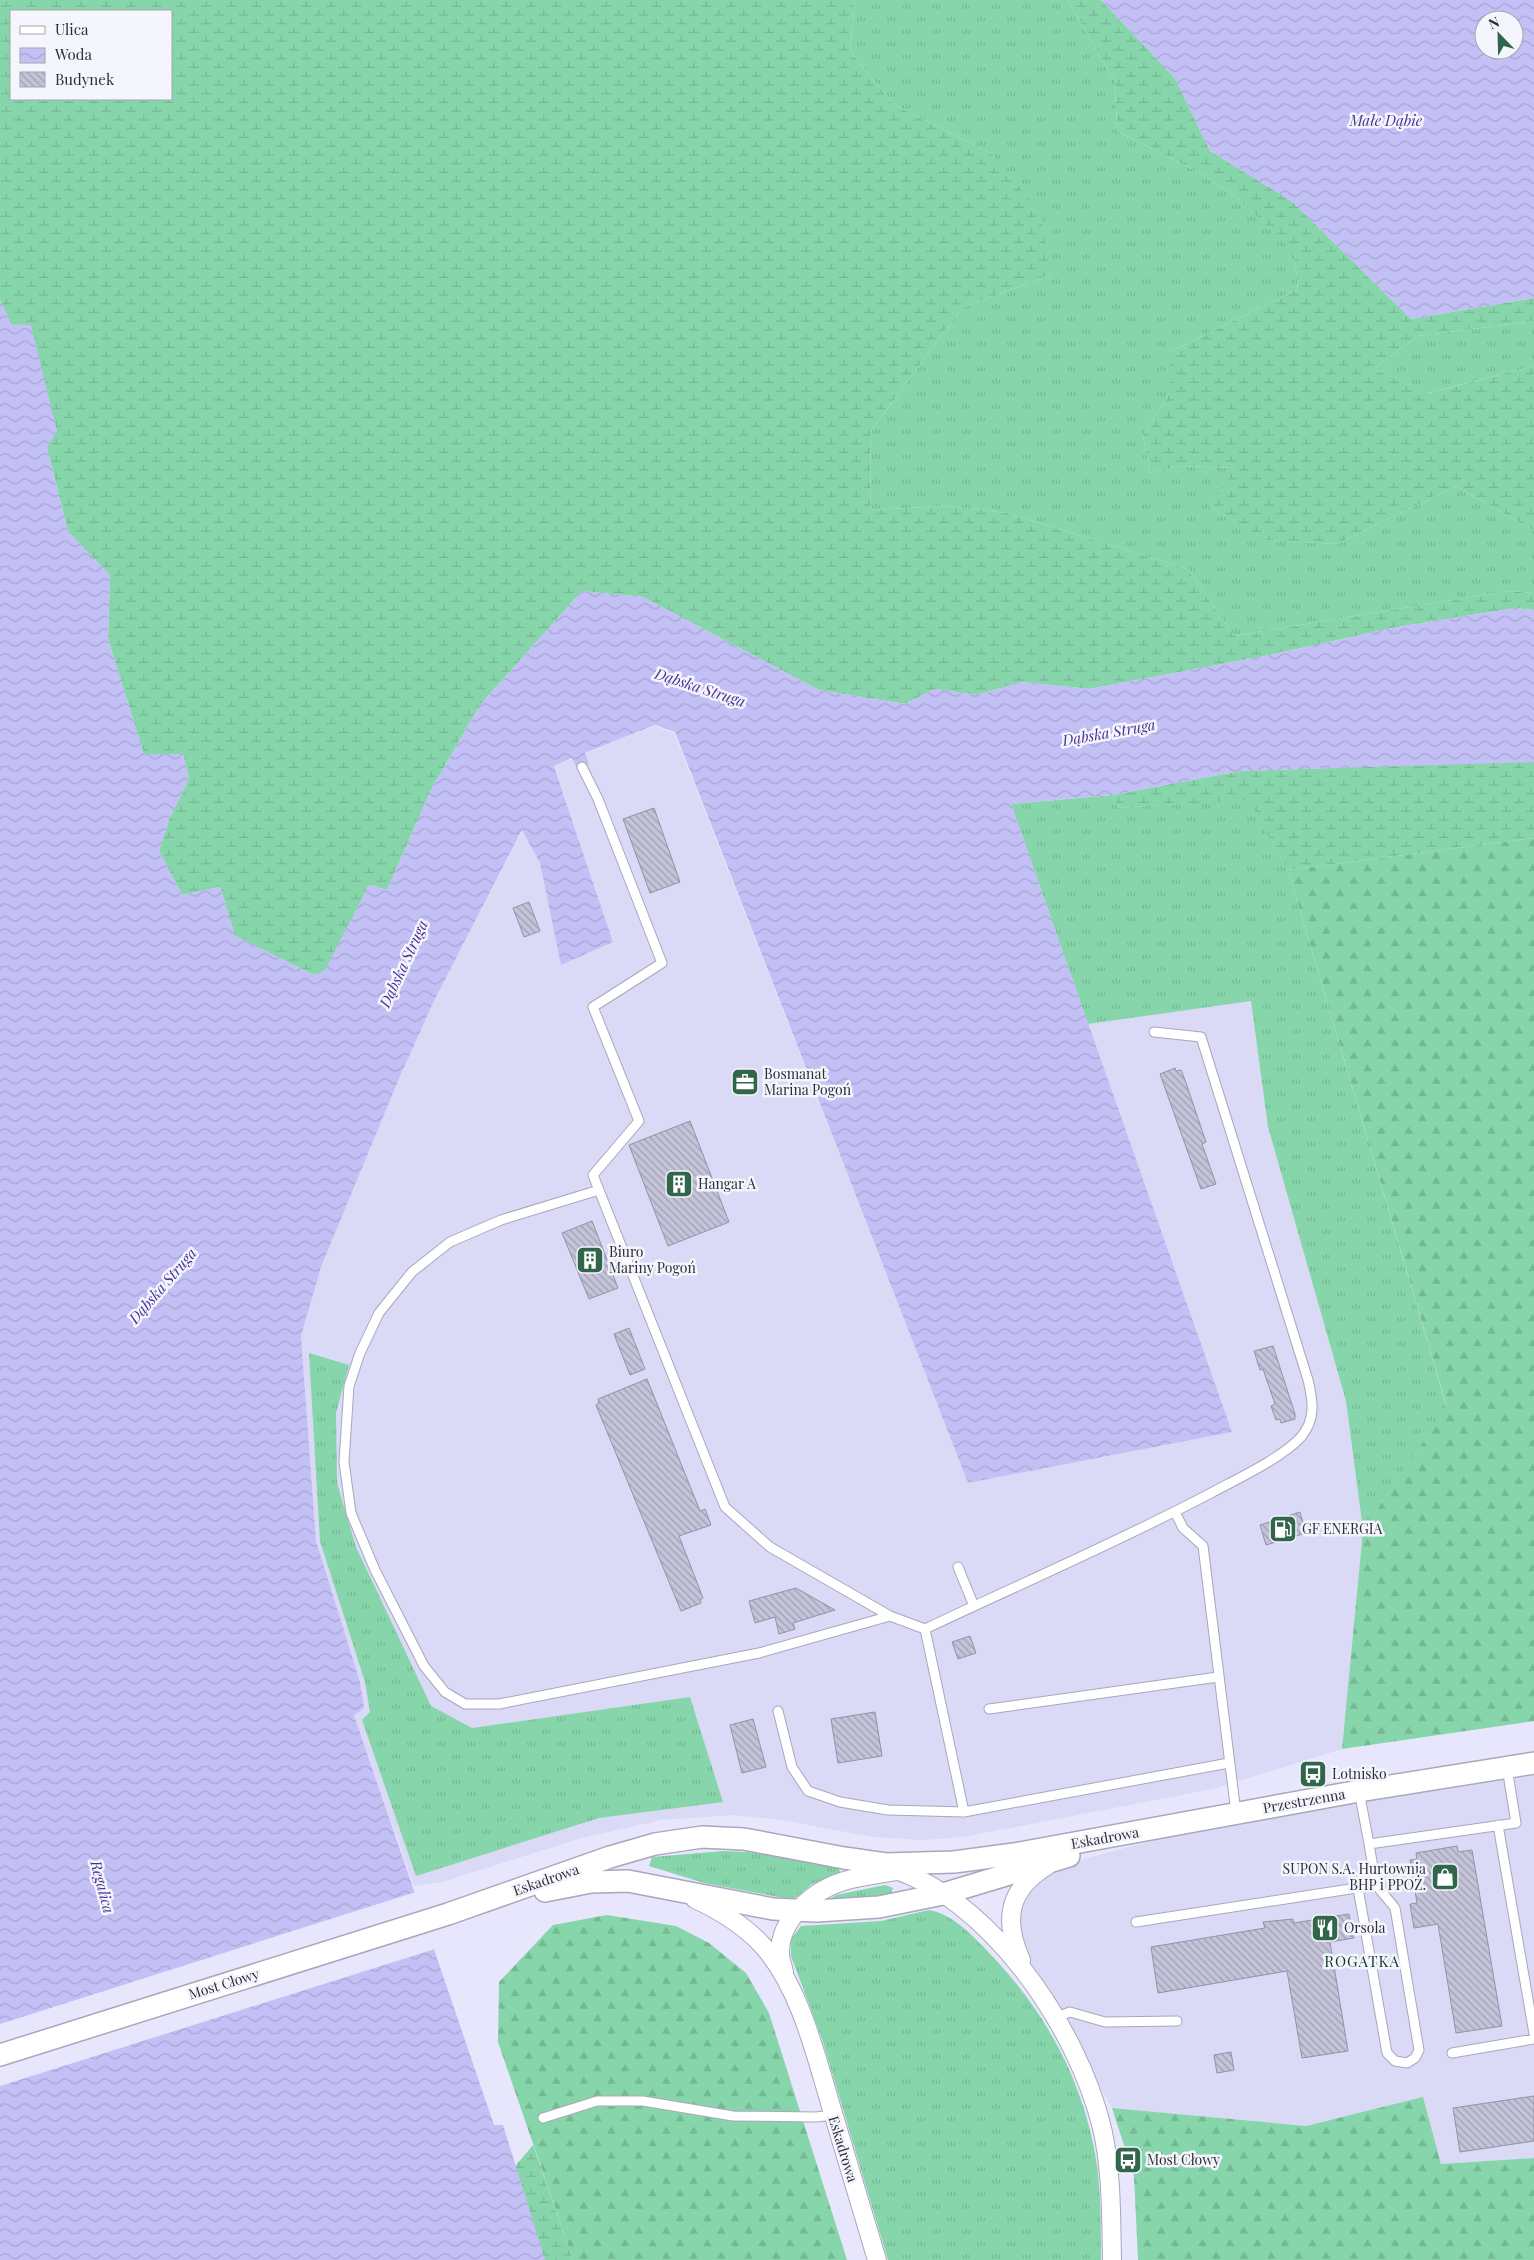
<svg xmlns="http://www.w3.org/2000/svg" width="1534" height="2260" font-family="'Playfair Display',serif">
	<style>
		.built { fill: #dad9f6 }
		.grass { fill: url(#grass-tufts) }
		.forest { fill: url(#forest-firs) }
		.wetland { fill: url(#wetland-marsh); fill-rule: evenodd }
		.water { fill: url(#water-waves); fill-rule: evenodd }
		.pier { fill: #e7e6fd }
		.building { fill: url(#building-back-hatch); stroke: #9392a7 }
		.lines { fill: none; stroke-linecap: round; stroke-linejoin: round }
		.service-casing { stroke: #a8a7bc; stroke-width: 11 }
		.minor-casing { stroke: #a8a7bc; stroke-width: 20 }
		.tertiary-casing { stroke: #a8a7bc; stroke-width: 24 }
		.service { stroke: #fff; stroke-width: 9 }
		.minor { stroke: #fff; stroke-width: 18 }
		.tertiary { stroke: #fff; stroke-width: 21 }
		.labels { text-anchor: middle; stroke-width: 5; stroke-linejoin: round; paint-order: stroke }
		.poi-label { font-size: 14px; fill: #2e2e36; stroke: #f5f5fe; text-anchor: start }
		.street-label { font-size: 14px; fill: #2e2e36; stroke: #f5f5fe }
		.water-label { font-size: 15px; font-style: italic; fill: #483095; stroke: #f5f5fe }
		.neighbourhood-label { font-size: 15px; letter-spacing: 1px; fill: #0e3a25; stroke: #f5f5fe }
	</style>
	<defs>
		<pattern id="grass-tufts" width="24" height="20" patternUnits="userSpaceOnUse" patternTransform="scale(1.25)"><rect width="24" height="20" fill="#87d6ab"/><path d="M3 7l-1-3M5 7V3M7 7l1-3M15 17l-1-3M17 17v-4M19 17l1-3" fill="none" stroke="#75b894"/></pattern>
		<pattern id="forest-firs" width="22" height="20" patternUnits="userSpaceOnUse" patternTransform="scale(1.25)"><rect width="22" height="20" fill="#87d6ab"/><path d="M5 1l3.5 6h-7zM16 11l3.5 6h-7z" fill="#75b894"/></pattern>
		<pattern id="wetland-marsh" width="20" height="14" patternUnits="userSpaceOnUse" patternTransform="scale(1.25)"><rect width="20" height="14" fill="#87d6ab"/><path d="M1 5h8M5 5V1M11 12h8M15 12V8" fill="none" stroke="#75b894"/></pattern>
		<pattern id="water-waves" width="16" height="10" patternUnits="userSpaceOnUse" patternTransform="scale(1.25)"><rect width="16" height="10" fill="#c3c0f6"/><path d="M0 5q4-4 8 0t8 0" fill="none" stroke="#a8a5d4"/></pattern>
		<pattern id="building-back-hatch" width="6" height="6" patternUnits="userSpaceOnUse" patternTransform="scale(1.25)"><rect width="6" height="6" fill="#c4c3d9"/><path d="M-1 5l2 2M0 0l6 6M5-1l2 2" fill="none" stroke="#a09fb1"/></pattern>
	</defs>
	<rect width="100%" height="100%" fill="#e7e6fd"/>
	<path class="built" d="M654 726 674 733 968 1483 1232 1432 1088 1024 1251 1000 1268 1127 1346 1401 1363 1530 1342 1749 1213 1789 963 1837 922 1840 873 1837 781 1820 734 1815 661 1820 578 1839 442 1882 414 1886 354 1715 360 1682 316 1541 301 1336 321 1267 398 1081 433 1003 523 830 540 863 561 965 613 942 555 766Z
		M1534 1776V2158L1441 2164 1423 2098 1306 2126 1112 2108 1029 1963 1016 1931 1019 1904 1028 1885 1051 1869 1088 1858 1211 1825Z"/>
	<path class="grass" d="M855 0H1068L1115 82 1117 131 1200 173 1235 196 1294 251 1298 289 1170 352V393L1143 435 1150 473 1179 466 1236 468 1210 507 1268 540 1337 544 1456 486 1534 531V593L1507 591 1234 636 1188 569 1007 513 945 506 871 510 870 432 962 308 1050 275 992 154 893 104 850 51Z
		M1534 321V366L1427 393 1374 369 1418 336Z
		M1112 795 1118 808 1248 799 1288 870 1447 1408 1363 1530 1346 1401 1268 1127 1251 1001 1088 1024 1011 804Z
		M309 1353 349 1365 336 1413 337 1483 356 1547 431 1706 472 1728 690 1697 723 1802 599 1818 416 1876 362 1720 370 1712 365 1682 320 1541Z
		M723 1851 748 1852 832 1865 839 1868 840 1872 838 1875 812 1884 794 1899H789L704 1883 649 1866 652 1857Z
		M885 1885 893 1888 891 1894 827 1901 836 1895Z
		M929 1910C954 1914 976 1939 993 1957 1048 2015 1085 2085 1097 2165 1101 2196 1101 2228 1101 2260H888L822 2039 791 1956V1939L801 1926 881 1921Z"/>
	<path class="forest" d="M1534 838V1721L1342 1749 1363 1530 1447 1407 1288 870Z
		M607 1915 676 1926 709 1943 746 1973 769 2013 847 2260H573L498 2042 499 1982 553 1925Z
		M1423 2097 1441 2164 1534 2158V2260H1138L1134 2176 1112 2108 1306 2126Z"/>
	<path class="wetland" d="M0 0H855L850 51 893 104 992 154 1041 213 1050 275 962 308 870 432 871 510 945 506 1007 513 1188 569 1234 636 1507 591 1534 593V610L1515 608 1392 628 1265 656 1089 689 1022 682 977 695 935 689 905 704 819 690 643 597 582 591 480 705 431 790 387 890 369 885 325 971 314 975 235 936 220 887 182 895 159 851 170 817 189 779 183 754 144 755 108 639 110 575 68 532 47 448 11 324 0 300ZM11 11H171V99H11Z
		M1068 0H1101L1175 78 1210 151 1293 202 1411 319 1534 298V321L1418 336 1374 369 1428 393 1534 366V531L1456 486 1337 544 1267 540 1210 507 1235 468 1179 466 1150 473 1143 435 1170 393V352L1298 289 1294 252 1235 196 1200 173 1117 131 1115 82Z
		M1534 761V838L1288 870 1248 800 1118 808 1112 795 1240 771Z
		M533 2145 573 2260H527L505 2178Z"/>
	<path class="water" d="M1101 0H1534V298L1411 319 1293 202 1210 151 1175 78ZM1484 20H1514V50H1484Z
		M0 300 11 324 31 325 57 431 47 448 68 532 110 575 108 639 144 754H183L189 779 170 817 159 851 182 895 220 887 235 936 314 975 325 970 369 885 387 890 431 790 480 705 582 591 643 597 819 690 905 704 935 689 977 695 1022 682 1089 689 1265 656 1392 628 1515 608 1534 610V762L1240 771 1112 795 1011 804 1232 1432 968 1483 675 732 655 725 585 753 589 764 577 769 572 758 554 766 613 942 561 965 540 863 522 830 433 1003 398 1081 321 1267 301 1336 316 1541 360 1682 364 1708 354 1715 494 2125H503L545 2260H0Z"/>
	<path class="pier" d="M419 1891 438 1948 0 2086V2024Z"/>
	<path class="building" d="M654 808 680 882 650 893 623 819Z
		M529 902 540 931 524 937 513 908Z
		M1175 1068 1176 1071 1181 1070 1185 1080 1206 1142 1202 1144 1216 1184 1201 1189 1160 1074Z
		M751 1070 757 1087 737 1094 732 1076Z
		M690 1121 729 1222 668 1246 629 1145Z
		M592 1221 618 1288 589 1299 562 1233Z
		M629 1328 645 1369 630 1375 614 1334Z
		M1273 1346 1295 1414V1419L1281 1423 1280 1419 1276 1420 1271 1406 1275 1404 1263 1369 1260 1370 1254 1351Z
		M647 1379 700 1511 705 1509 711 1525 679 1536 703 1598 700 1600 701 1603 681 1611 596 1405 599 1403 598 1399Z
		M1300 1512 1306 1533 1266 1545 1260 1525Z
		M796 1588 835 1610 793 1623 795 1629 779 1634 775 1617 755 1623 749 1601Z
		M970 1636 976 1653 958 1659 952 1642Z
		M875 1712 882 1756 838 1763 831 1719Z
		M753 1719 766 1767 742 1773 730 1725Z
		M1457 1846 1458 1852 1472 1850 1502 2026 1456 2033 1438 1924 1414 1928 1410 1904 1417 1903 1410 1860 1417 1859 1416 1853Z
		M1349 1914 1354 1938 1330 1942 1348 2051 1302 2058 1287 1971 1158 1993 1151 1947 1265 1928 1263 1922 1293 1919 1294 1923Z
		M1231 2052 1234 2070 1217 2073 1214 2055Z
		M1534 2096V2141L1460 2152 1453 2108Z"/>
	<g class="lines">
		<g class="service-casing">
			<path id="service" d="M582 767 598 799 662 963 593 1007 639 1121 593 1175 725 1507 770 1547 890 1616 925 1629C1020 1584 1118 1542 1211 1493 1237 1479 1282 1458 1301 1437 1316 1419 1313 1401 1308 1380L1201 1037 1154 1032
				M599 1190 501 1220 450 1242 412 1272 379 1313 360 1353 349 1386 344 1462 351 1513 375 1570 424 1666 445 1692 465 1704H499L759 1653 890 1616
				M1175 1512 1183 1528 1203 1546 1236 1813
				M958 1567 974 1606
				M925 1629 964 1812 1229 1763
				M989 1709 1218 1677
				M778 1711 792 1767 808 1791 840 1802 888 1810 964 1812
				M1359 1791 1369 1844
				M1498 1825 1534 2034
				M1358 1888 1387 2053 1395 2061 1407 2063 1415 2058 1419 2050 1395 1908 1376 1885
				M1136 1922 1376 1885 1369 1844 1516 1823 1507 1768
				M1054 2018 1070 2012 1105 2022 1177 2021
				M1452 2053 1534 2039
				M543 2118 597 2101H643L733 2116 816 2117 833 2115"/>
		</g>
		<g class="minor-casing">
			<path id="minor" d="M883 1866C988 1893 1078 2028 1102 2128 1112 2171 1111 2217 1112 2260
				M695 1899C721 1911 744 1925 763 1946 799 1986 815 2052 830 2103 846 2155 861 2208 877 2260
				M1021 1960C1003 1920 1008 1889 1048 1865
				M784 1972C783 1966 780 1960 780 1954 779 1919 814 1890 844 1881 861 1876 880 1874 897 1871"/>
		</g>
		<g class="tertiary-casing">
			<path id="tertiary" d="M545 1891 591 1882 628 1881 773 1909 816 1911 879 1907 943 1894 1069 1856
				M0 2055 448 1914 610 1857 655 1844 702 1837 744 1839 844 1858 886 1864 954 1862 1014 1854 1359 1791 1534 1763"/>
		</g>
		<use href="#service" class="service"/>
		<use href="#minor" class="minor"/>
		<use href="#tertiary" class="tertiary"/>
	</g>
	<defs>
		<g id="office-square" transform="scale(1.4375)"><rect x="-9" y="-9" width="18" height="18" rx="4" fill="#31664b" stroke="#f5f5fe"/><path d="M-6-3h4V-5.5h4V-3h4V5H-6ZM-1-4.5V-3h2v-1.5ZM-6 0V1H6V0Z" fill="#fff"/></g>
		<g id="building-square" transform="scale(1.4375)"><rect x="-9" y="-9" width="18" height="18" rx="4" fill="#31664b" stroke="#f5f5fe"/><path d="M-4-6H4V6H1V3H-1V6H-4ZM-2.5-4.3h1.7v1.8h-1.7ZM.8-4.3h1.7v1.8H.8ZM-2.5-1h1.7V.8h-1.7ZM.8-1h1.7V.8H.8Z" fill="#fff"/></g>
		<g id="fuel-square" transform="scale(1.4375)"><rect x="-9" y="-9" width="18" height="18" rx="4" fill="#31664b" stroke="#f5f5fe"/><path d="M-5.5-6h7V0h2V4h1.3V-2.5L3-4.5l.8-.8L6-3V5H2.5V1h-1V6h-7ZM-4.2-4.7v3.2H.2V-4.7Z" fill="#fff"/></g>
		<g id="bus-square" transform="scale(1.4375)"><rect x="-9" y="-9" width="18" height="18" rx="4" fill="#31664b" stroke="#f5f5fe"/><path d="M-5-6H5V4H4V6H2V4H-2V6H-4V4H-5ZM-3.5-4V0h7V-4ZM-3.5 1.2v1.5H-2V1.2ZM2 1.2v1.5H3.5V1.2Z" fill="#fff"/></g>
		<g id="shop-square" transform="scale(1.4375)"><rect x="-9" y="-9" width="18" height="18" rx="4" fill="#31664b" stroke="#f5f5fe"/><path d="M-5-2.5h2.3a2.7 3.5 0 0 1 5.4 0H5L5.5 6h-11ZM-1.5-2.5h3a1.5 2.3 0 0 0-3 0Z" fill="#fff"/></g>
		<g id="restaurant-square" transform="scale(1.4375)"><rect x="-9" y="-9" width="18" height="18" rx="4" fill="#31664b" stroke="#f5f5fe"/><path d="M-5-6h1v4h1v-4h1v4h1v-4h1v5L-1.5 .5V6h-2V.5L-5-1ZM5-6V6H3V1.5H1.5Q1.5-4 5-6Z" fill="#fff"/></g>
	</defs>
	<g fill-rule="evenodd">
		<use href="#office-square" x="745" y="1082"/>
		<use href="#building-square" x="679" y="1184"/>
		<use href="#building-square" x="590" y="1260"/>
		<use href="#fuel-square" x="1283" y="1529"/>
		<use href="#bus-square" x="1313" y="1774"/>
		<use href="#shop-square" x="1445" y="1877"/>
		<use href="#restaurant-square" x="1325" y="1928"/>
		<use href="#bus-square" x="1128" y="2160"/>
	</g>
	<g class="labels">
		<g class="poi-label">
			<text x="764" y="1079">Bosmanat<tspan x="764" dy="16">Marina Pogoń</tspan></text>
			<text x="698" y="1189">Hangar A</text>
			<text x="609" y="1257">Biuro<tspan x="609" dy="16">Mariny Pogoń</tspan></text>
			<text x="1302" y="1534">GF ENERGIA</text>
			<text x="1332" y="1779">Lotnisko</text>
			<text x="1426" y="1874" text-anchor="end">SUPON S.A. Hurtownia<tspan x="1426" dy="16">BHP i PPOŻ.</tspan></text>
			<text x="1344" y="1933">Orsola</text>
			<text x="1147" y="2165">Most Cłowy</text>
		</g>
		<g class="street-label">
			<text transform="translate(1304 1801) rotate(-10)" y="5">Przestrzenna</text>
			<text transform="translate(1105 1838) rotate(-10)" y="5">Eskadrowa</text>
			<text transform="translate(546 1880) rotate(-19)" y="5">Eskadrowa</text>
			<text transform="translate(224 1984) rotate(-17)" y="5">Most Cłowy</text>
			<text transform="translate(843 2149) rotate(73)" y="5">Eskadrowa</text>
		</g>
		<g class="water-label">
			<text x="1386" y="126">Małe Dąbie</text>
			<text transform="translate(700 688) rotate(18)" y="5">Dąbska Struga</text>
			<text transform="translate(1109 733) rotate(-10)" y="5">Dąbska Struga</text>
			<text transform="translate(404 964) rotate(-65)" y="5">Dąbska Struga</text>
			<text transform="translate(163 1286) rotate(-49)" y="5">Dąbska Struga</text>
			<text transform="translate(102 1887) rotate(75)" y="5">Regalica</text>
		</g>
		<g class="neighbourhood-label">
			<text x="1362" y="1967">ROGATKA</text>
		</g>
	</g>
	<rect x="10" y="10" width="162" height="90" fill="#f5f5fe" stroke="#a5a5ae"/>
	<rect x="20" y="26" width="25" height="8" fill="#ffffff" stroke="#a5a5ae"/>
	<text x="55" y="35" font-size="15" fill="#2e2e36">Ulica</text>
	<rect x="20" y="48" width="25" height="15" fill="url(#water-waves)" stroke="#a5a5ae"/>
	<text x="55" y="60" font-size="15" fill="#2e2e36">Woda</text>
	<rect x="20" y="72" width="25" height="15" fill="url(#building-back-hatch)" stroke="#a5a5ae"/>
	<text x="55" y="85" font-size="15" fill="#2e2e36">Budynek</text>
	<g transform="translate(1499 35) rotate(337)"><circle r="24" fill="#f5f5fe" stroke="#a5a5ae"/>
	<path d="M0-4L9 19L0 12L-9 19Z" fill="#31664b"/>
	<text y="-8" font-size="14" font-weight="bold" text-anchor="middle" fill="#2e2e36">N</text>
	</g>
</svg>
